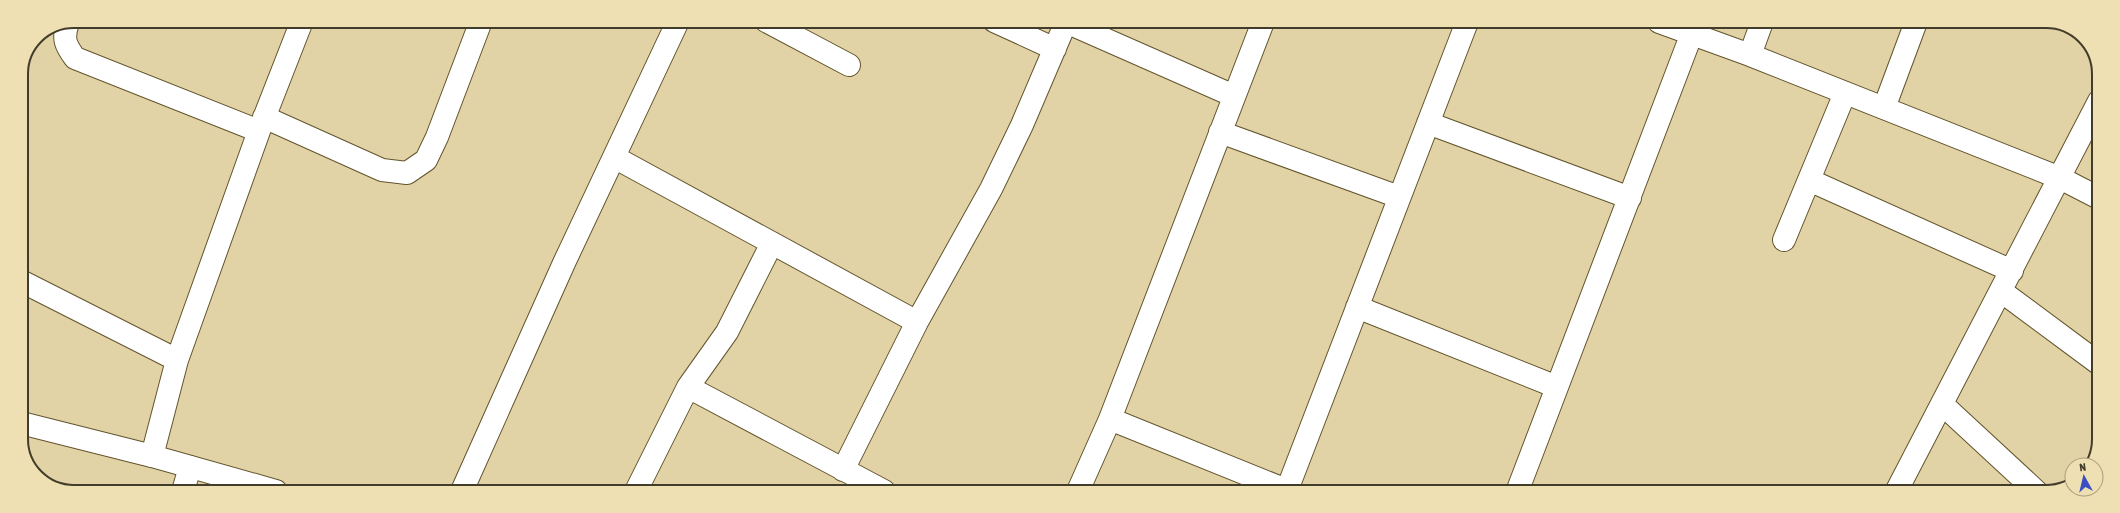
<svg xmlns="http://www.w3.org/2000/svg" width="2120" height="513" font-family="'Asap Condensed',sans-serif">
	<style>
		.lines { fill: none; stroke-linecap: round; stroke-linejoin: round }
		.street-casing { stroke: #62542c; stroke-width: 24 }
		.secondary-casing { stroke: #62542c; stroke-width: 24 }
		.street { stroke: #fff; stroke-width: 22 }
		.secondary { stroke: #fff; stroke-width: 22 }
		.rim { fill: none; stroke: #423c2a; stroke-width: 2 }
	</style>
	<rect width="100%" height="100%" fill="#e2d3a7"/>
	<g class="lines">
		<g class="street-casing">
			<path id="street" d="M766 21 849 65
				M994 21 1055 49
				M1066 22 1234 96
				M1659 22 1750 55 2060 178 2099 198
				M68 23C62 39 66 46 75 58L259 131
				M1750 55 1762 22
				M1884 108 1916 22
				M264 117 382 170 407 173 426 160 437 137 481 21
				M1428 123 1630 198
				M1220 132 1399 197
				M614 157 917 322
				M1809 180 2012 271
				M1784 240 1845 93
				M21 281 177 360
				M2001 291 2098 363
				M1357 307 1557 387
				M688 387 884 491
				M1942 404 2037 492
				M1110 419 1291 492
				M152 456 177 360 259 131 302 21
				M843 470 917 322 991 189 1022 125 1066 22
				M1287 490 1467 22
				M183 491 190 467
				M462 491 564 263 678 21
				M636 491 688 387 727 332 772 243
				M1078 491 1110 419 1263 22
				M1517 492 1692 33
				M1896 492 2099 101"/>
		</g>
		<g class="secondary-casing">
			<path id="secondary" d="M21 423 152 456 276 491"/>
		</g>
		<use href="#street" class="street"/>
		<use href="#secondary" class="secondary"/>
	</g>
	<path d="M0 0H2120V513H0ZM74 28H2046A46 46 0 0 1 2092 74V439A46 46 0 0 1 2046 485H74A46 46 0 0 1 28 439V74A46 46 0 0 1 74 28Z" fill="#efe0b3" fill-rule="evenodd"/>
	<path class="rim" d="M74 28H2046A46 46 0 0 1 2092 74V439A46 46 0 0 1 2046 485H74A46 46 0 0 1 28 439V74A46 46 0 0 1 74 28Z"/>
	<g transform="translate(2084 477) rotate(352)"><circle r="19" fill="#efe0b3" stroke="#aa9e7c"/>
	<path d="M0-3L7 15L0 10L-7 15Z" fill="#3c4ec1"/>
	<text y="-6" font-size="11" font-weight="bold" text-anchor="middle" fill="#423c2a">N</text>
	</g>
</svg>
